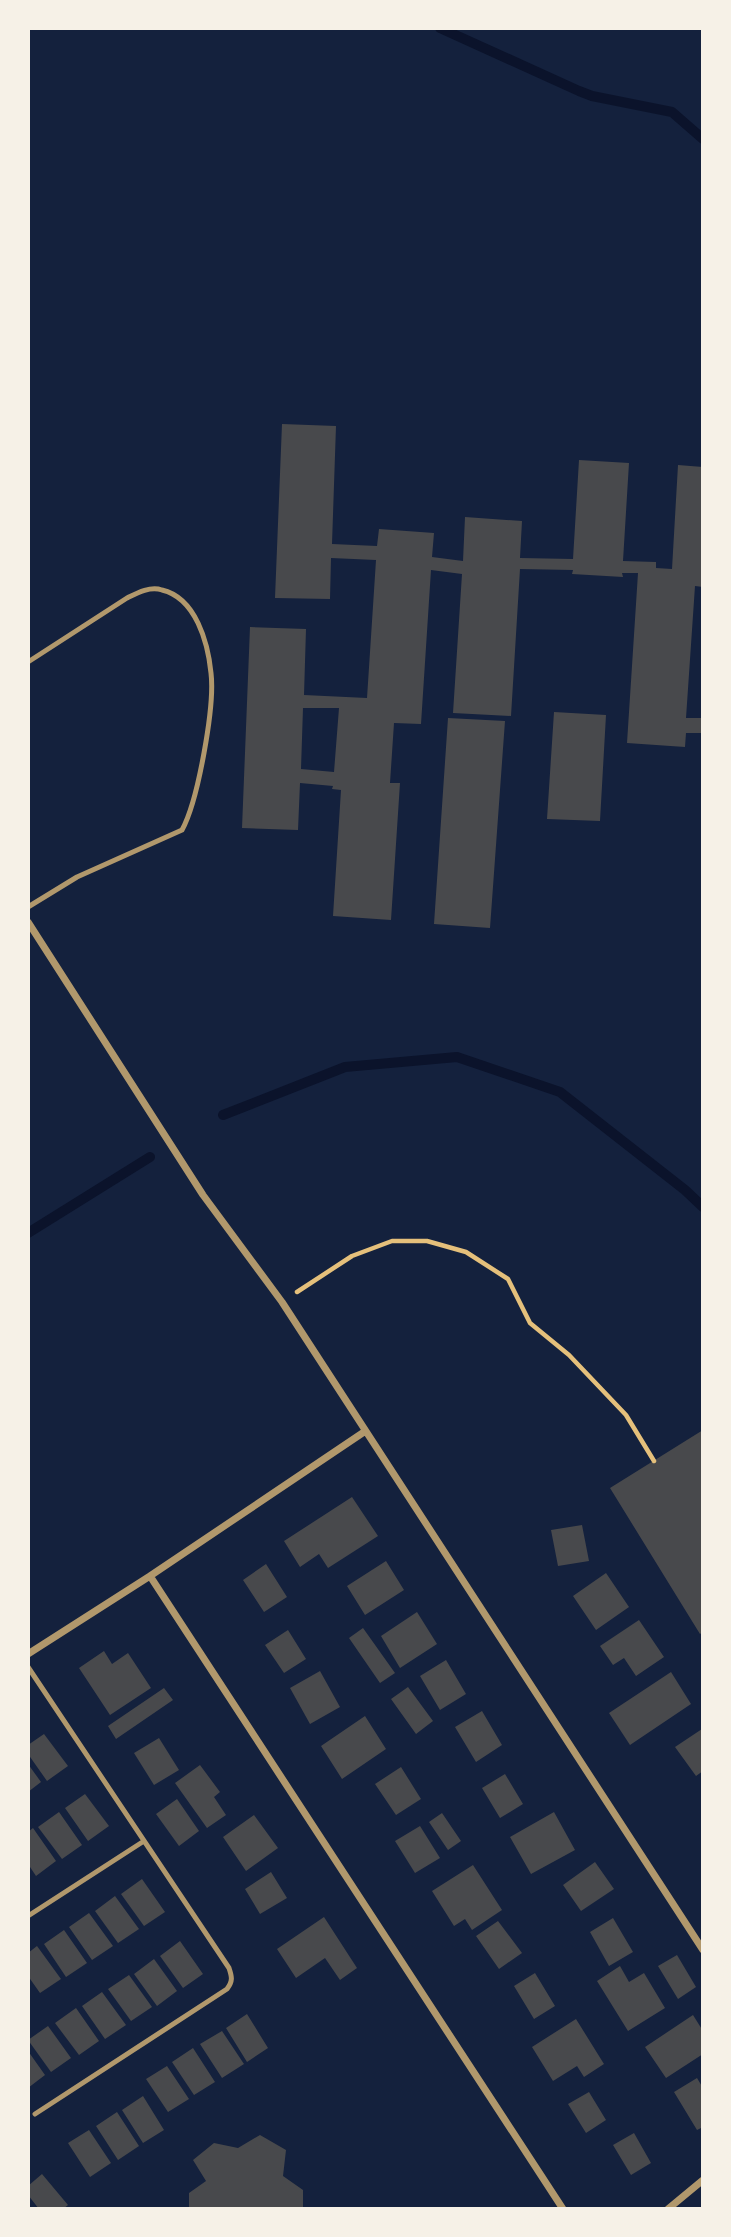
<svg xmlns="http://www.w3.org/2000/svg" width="731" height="2237" font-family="'Nunito Sans',sans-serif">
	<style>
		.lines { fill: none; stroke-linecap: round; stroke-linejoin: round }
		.stream { stroke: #0b132b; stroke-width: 10 }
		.building { fill: #48494c; fill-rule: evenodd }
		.path { stroke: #e5c07b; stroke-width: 4.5 }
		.service { stroke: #b1986c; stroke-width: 5 }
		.minor { stroke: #b1986c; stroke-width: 7 }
	</style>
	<rect width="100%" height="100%" fill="#14213d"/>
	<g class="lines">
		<path class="stream" d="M440 28 579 91 592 96 672 112 703 139
			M223 1115 345 1067 457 1057 560 1092 685 1190 703 1207
			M28 1233 150 1157"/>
	</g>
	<path class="building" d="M282 424 336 426 332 544 377 546 379 529 434 533 432 557 463 561 465 517 522 521 520 558 573 559 579 460 629 463 623 561 656 562V568L672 569 678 465 703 467V587L695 586 686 718H703V733H686L685 747 627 743 638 573H622L623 577 572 574 573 570 520 569 511 716 453 713 462 574 431 570 421 724 394 723 390 783H400L391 920 333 916 341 790 332 789 333 786 300 783 298 830 242 828 250 627 306 629 304 695 367 698 376 560 331 558 330 599 275 598ZM303 708H339L334 772 301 769Z
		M554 712 606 715 600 821 547 819Z
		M448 718 505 721 490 928 434 924Z
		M703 1430V1632L700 1634 610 1488Z
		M352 1497 378 1536 328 1568 319 1554 300 1567 284 1541Z
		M582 1525 589 1561 558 1566 551 1530Z
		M386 1561 404 1590 365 1615 347 1586Z
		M266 1564 287 1597 264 1612 243 1580Z
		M606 1573 629 1607 596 1630 573 1596Z
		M417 1612 437 1644 400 1668 381 1636Z
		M639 1620 664 1657 636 1676 624 1658 613 1665 600 1646Z
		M363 1628 395 1673 380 1683 349 1638Z
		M288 1630 306 1659 284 1673 265 1645Z
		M104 1651 112 1664 128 1653 151 1688 110 1715 79 1668Z
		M446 1660 466 1694 440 1710 420 1676Z
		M320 1671 340 1707 310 1724 290 1688Z
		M671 1672 691 1704 630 1745 609 1713Z
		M408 1687 433 1721 416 1734 391 1699Z
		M164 1688 173 1700 116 1739 108 1726Z
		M482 1711 502 1745 476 1762 455 1727Z
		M365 1716 386 1749 342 1779 321 1746Z
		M702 1729 703 1771 696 1776 675 1747Z
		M44 1734 68 1766 47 1781 28 1754V1745Z
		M159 1738 179 1770 154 1785 134 1753Z
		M28 1764 41 1782 28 1792Z
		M200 1765 220 1792 214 1797 226 1815 207 1828 175 1783Z
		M401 1767 421 1799 396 1815 375 1784Z
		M505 1774 523 1804 500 1818 482 1788Z
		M85 1794 109 1826 88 1841 65 1808Z
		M177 1799 199 1831 179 1846 156 1814Z
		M59 1812 82 1845 62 1859 38 1827Z
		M554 1812 575 1850 531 1874 510 1837Z
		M442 1813 461 1841 448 1850 429 1822Z
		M254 1815 278 1848 246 1871 223 1837Z
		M420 1826 440 1858 415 1873 395 1841Z
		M33 1828 56 1861 36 1876 28 1864V1832Z
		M595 1862 614 1889 581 1911 563 1885Z
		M473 1865 502 1910 472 1930 465 1919 454 1926 432 1891Z
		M271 1872 287 1898 260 1914 245 1889Z
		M142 1879 165 1912 144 1926 121 1894Z
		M115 1896 139 1929 118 1943 95 1911Z
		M89 1913 113 1946 92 1960 69 1927Z
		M324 1917 357 1968 340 1980 325 1958 296 1978 277 1949Z
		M613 1918 633 1952 609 1966 590 1932Z
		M498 1921 522 1953 499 1969 476 1936Z
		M64 1930 87 1963 66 1977 44 1944Z
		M180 1941 203 1974 183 1988 160 1956Z
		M37 1946 61 1979 40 1993 28 1976V1953Z
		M677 1955 696 1987 678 1999 658 1966Z
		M154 1959 177 1991 157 2006 134 1974Z
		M620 1966 629 1982 644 1973 665 2008 628 2031 597 1981Z
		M535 1973 555 2006 534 2019 514 1986Z
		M129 1975 152 2007 131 2021 108 1989Z
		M102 1992 126 2025 105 2039 82 2006Z
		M76 2008 99 2041 79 2055 55 2023Z
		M247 2014 268 2048 247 2062 226 2028Z
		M693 2015 703 2031V2054L666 2078 645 2047Z
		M576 2019 604 2064 584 2077 577 2066 553 2081 532 2047Z
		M48 2026 71 2058 51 2072 28 2040Z
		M222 2031 244 2064 222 2078 200 2044Z
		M193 2048 215 2082 194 2095 172 2062Z
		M28 2051 45 2075 28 2088Z
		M167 2066 189 2099 168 2112 146 2079Z
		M697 2078 703 2088V2127L697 2130 674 2092Z
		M589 2092 606 2120 586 2133 568 2104Z
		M143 2096 164 2130 143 2143 122 2110Z
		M117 2112 139 2146 118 2160 96 2126Z
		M89 2130 111 2163 90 2177 68 2143Z
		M634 2133 651 2163 631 2175 613 2145Z
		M260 2135 286 2150 283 2176 303 2190V2209H189V2193L206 2181 193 2160 214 2143 238 2148Z
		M42 2174 68 2205 63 2209H39L28 2195V2186Z"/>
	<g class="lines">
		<path class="path" d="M297 1292 352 1256 392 1241H427L466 1252 508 1279 530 1323 569 1355 626 1415 654 1461"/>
		<path class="service" d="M28 662 127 598C137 593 150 586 162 590 196 598 208 643 211 673 215 706 198 801 182 830L77 877 28 907
			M28 1667 229 1968C232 1977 233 1981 227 1989L35 2114
			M28 1916 144 1841"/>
		<path class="minor" d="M28 922 203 1195 282 1302 703 1950
			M150 1576 563 2209
			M28 1654 150 1576 364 1432
			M668 2209 703 2180"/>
	</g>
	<rect width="731" height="2237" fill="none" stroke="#f6f1e7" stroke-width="60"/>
</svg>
